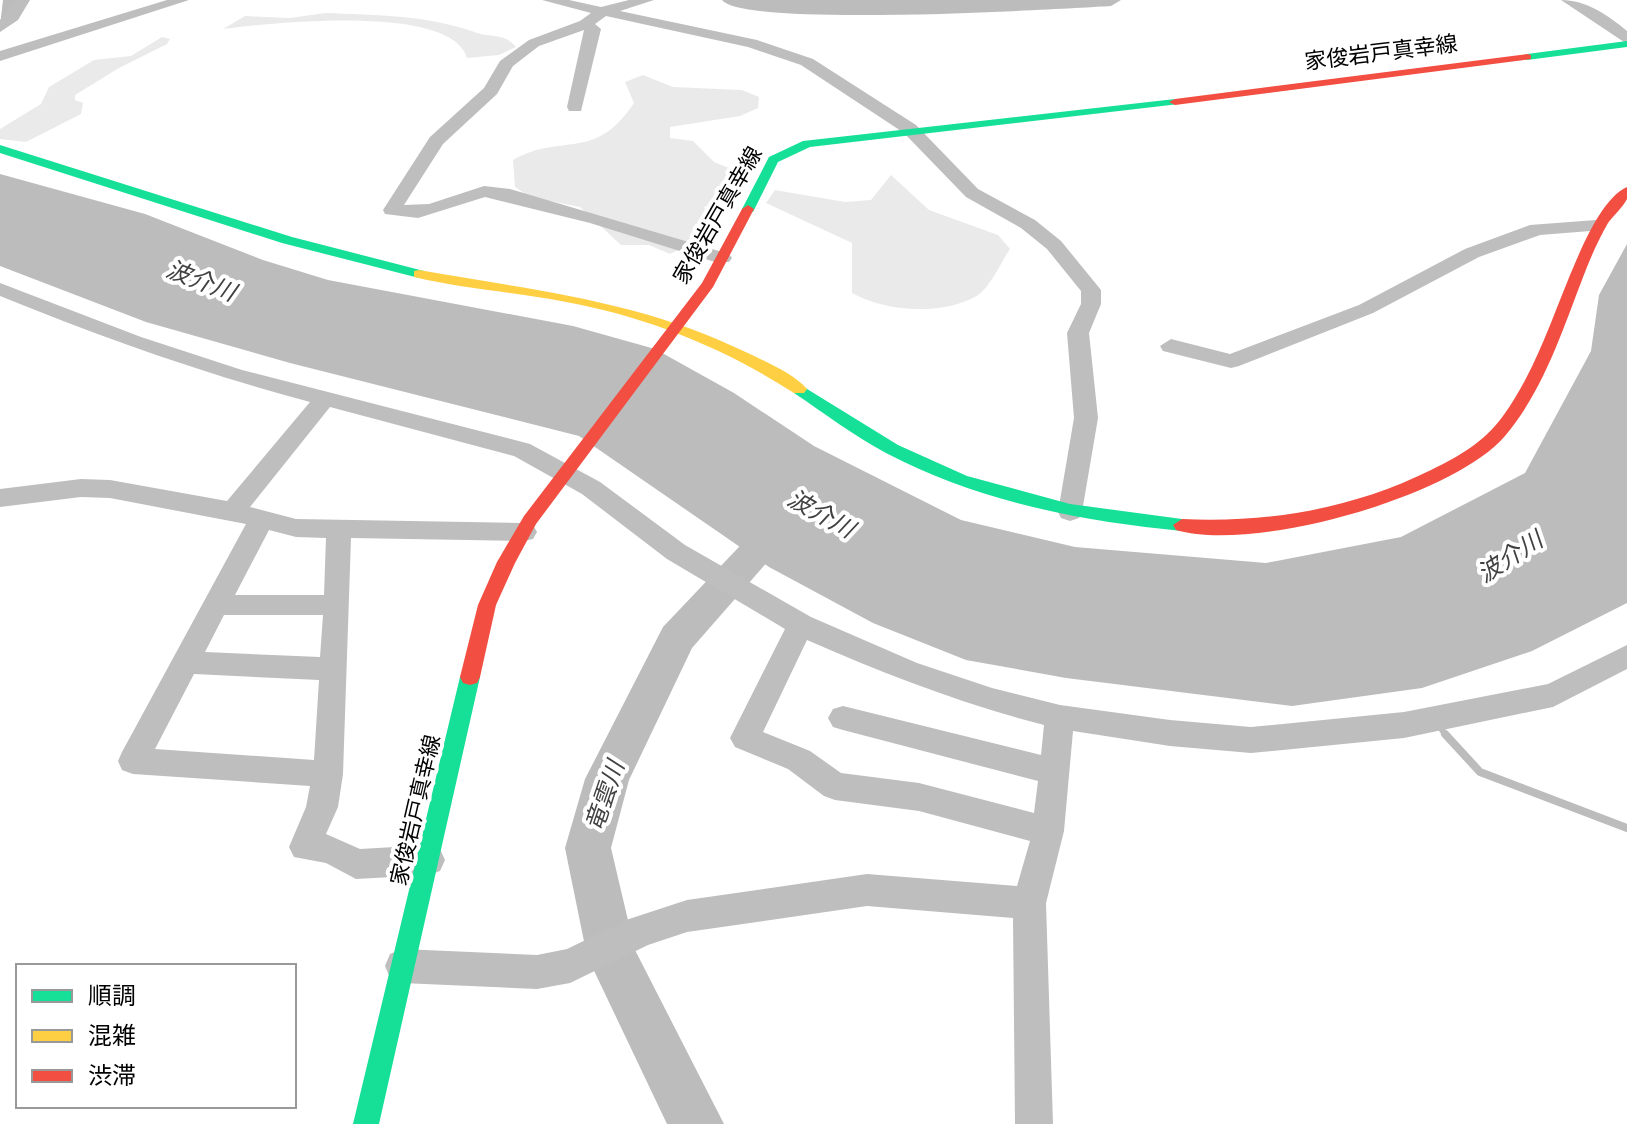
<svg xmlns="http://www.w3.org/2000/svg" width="1627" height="1124" font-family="Poppins,'Noto Sans JP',sans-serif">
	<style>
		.green { fill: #eaeaea }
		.water { fill: #bcbcbc }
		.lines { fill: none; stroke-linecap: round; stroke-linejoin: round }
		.stream-far1 { stroke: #bcbcbc; stroke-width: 6 }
		.stream { stroke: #bcbcbc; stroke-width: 8 }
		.river { fill: #bcbcbc; fill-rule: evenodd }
		.street { fill: #bebebe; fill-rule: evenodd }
		.fast { fill: #16e098; fill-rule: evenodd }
		.slow { fill: #ffcf43; fill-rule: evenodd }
		.jam { fill: #f24e42; fill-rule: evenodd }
		.labels { text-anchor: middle; stroke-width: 8; stroke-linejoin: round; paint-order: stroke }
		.street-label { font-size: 22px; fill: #000; stroke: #fff }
		.water-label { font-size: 24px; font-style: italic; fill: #414141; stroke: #fff }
	</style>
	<rect width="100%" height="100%" fill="#fff"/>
	<path class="green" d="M325 13C377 15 428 15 477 33 493 38 505 33 516 47L499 55 467 58C452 3 269 23 223 29L245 16 290 18Z
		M162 37 170 39 167 44 119 68 75 95V100L83 103 81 114 26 142 0 139V129L41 104 49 87 94 60 131 56Z
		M643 75 673 87 742 90 759 97 758 108 740 116 670 127V138L693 141 714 162 751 177 728 201 704 207 712 233 670 254 649 245H621L580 207 530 197 515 187 513 160C562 132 594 163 634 103L625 82Z
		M891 175 929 210 998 235 1010 249C1001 262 991 286 978 295 944 316 885 312 852 293V243L766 203 775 190 845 202 871 200Z"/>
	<path class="water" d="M0 174 145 214 263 260 328 280 573 326 655 349 734 393 814 446 961 520 1075 547 1266 563 1401 537 1525 473 1591 351 1599 295 1627 244V603L1532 651 1422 688 1292 706 1066 678 966 660 873 623 769 567 579 436 290 363 146 322 0 266Z"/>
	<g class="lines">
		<path class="stream-far1" d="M1442 730 1447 736"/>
		<path class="stream" d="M1445 734 1480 772 1627 828"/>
		<path class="river" d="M3 0H23L8 25 0 26Z
			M722 0H1121L1111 6C1059 9 744 28 722 0Z
			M787 506 800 510 805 519 692 648 629 780 611 848 635 950 724 1124H667L587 956 565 848 585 779 663 627 774 510Z"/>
		<path class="street" d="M16 0H30L18 20 0 32V20Z
			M167 0H189L0 61V51Z
			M542 0H569L601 7 629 0H654L620 11 757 40 813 59 916 125 978 189 1035 220 1061 241 1101 290V304L1089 333 1098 418 1082 512 1079 518 1070 521 1061 518 1058 512 1074 418 1067 333 1081 304V291L1047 249 1021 228 966 197 904 133 801 65 748 47 606 16 595 24 601 29 581 111H569L567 107 584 30 539 46 513 66 497 94 443 144 404 205 429 204 484 186 510 189 729 254 732 258 729 262H715L590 223 485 197 418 218 385 214 383 210 430 137 484 88 500 61 529 40 580 21 591 13Z
			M1561 0C1586 0 1608 15 1627 31V44Z
			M1596 220 1603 222 1606 226 1603 230 1540 235 1479 257 1373 313 1239 366 1231 368 1163 351 1160 346 1171 339 1230 354 1359 305 1465 249 1530 225Z
			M0 283 141 337 242 370 530 444 600 482 685 545 811 617 917 663 992 688 1060 705 1170 720 1251 727 1404 712 1548 684 1627 645V669L1553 707 1404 738 1251 753 1170 746 1073 731 1064 831 1046 903 1053 1124H1015L1013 918 867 906 687 932 648 945 570 983 537 989 402 983 390 978 385 966 390 954 402 949 537 955 567 949 629 919 687 900 867 874 1017 886 1030 841 919 811 835 800 824 796 788 769 735 747 730 738 785 629 667 559 582 494 514 456 330 407 250 507 296 519 524 523 533 525 537 532 533 539 524 541 351 538 343 774 338 807 326 834 360 849 429 845 440 849 445 860 440 871 429 875 356 879 326 863 294 857 289 847 306 807 310 786 133 774 122 770 118 761 122 752 246 524 110 498 81 497 0 507V489L81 479 110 480 227 501 310 402C202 373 103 338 0 296ZM269 530 296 537 326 538 324 595H235ZM224 615H323L320 657 205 652ZM807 640C885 674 962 704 1044 725L1041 755 843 706 833 709 828 718 833 727 843 730 1038 781 1034 813 919 783 841 773 810 751 763 732ZM194 674 319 680 314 760 155 749Z"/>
		<path class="fast" d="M1627 41V47L1527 60 1522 57 1527 54Z
			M1175 99 1181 102 1179 104 810 147 778 162 753 212 742 209 769 157 803 141Z
			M0 145 292 237 424 271 426 274 419 278 282 243 0 153Z
			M799 384 898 445 967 476 1070 504 1182 519 1191 525 1182 531C1079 521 978 501 886 453 854 436 824 413 794 393L791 389Z
			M470 669 477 671 480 677 379 1124H353L460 677 463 671Z"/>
		<path class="slow" d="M419 270C537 291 640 300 750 354 768 363 794 374 807 389L804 393H794C724 348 648 317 566 302 516 292 464 289 414 277V271Z"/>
		<path class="jam" d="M1527 54 1531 55V59L1175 105 1169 102 1175 99Z
			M1627 187C1627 188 1627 198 1627 199 1623 207 1613 216 1608 223 1600 237 1593 252 1587 267 1564 325 1546 387 1505 436 1453 497 1253 553 1176 530L1173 525 1182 519C1269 523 1352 509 1431 470 1460 456 1484 442 1503 416 1537 369 1553 314 1576 261 1585 240 1605 196 1627 187Z
			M748 205 754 209 713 287 536 524 515 563 496 605 480 677 477 683 470 685 463 683 460 677 478 605 497 562 524 516 702 283 742 209Z"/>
	</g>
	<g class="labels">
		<g class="street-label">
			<text transform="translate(1381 52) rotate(-7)" y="8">家俊岩戸真幸線</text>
			<text transform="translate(717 215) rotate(-60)" y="8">家俊岩戸真幸線</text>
			<text transform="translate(415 810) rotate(-77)" y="8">家俊岩戸真幸線</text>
		</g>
		<g class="water-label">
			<text transform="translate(201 281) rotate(21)" y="8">波介川</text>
			<text transform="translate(821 514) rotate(29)" y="8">波介川</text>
			<text transform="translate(1510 557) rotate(-33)" y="8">波介川</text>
			<text transform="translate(605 796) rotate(-71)" y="8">竜雲川</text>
		</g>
	</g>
	<rect x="16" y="964" width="280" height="144" fill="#ffffff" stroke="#999999" stroke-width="2"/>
	<rect x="32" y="990" width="40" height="12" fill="#16e098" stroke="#999999" stroke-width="2"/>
	<text x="88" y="1004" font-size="24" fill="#000000">順調</text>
	<rect x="32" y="1030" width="40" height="12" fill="#ffcf43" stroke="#999999" stroke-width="2"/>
	<text x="88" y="1044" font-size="24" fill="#000000">混雑</text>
	<rect x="32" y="1070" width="40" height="12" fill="#f24e42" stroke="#999999" stroke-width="2"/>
	<text x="88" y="1084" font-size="24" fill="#000000">渋滞</text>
</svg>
